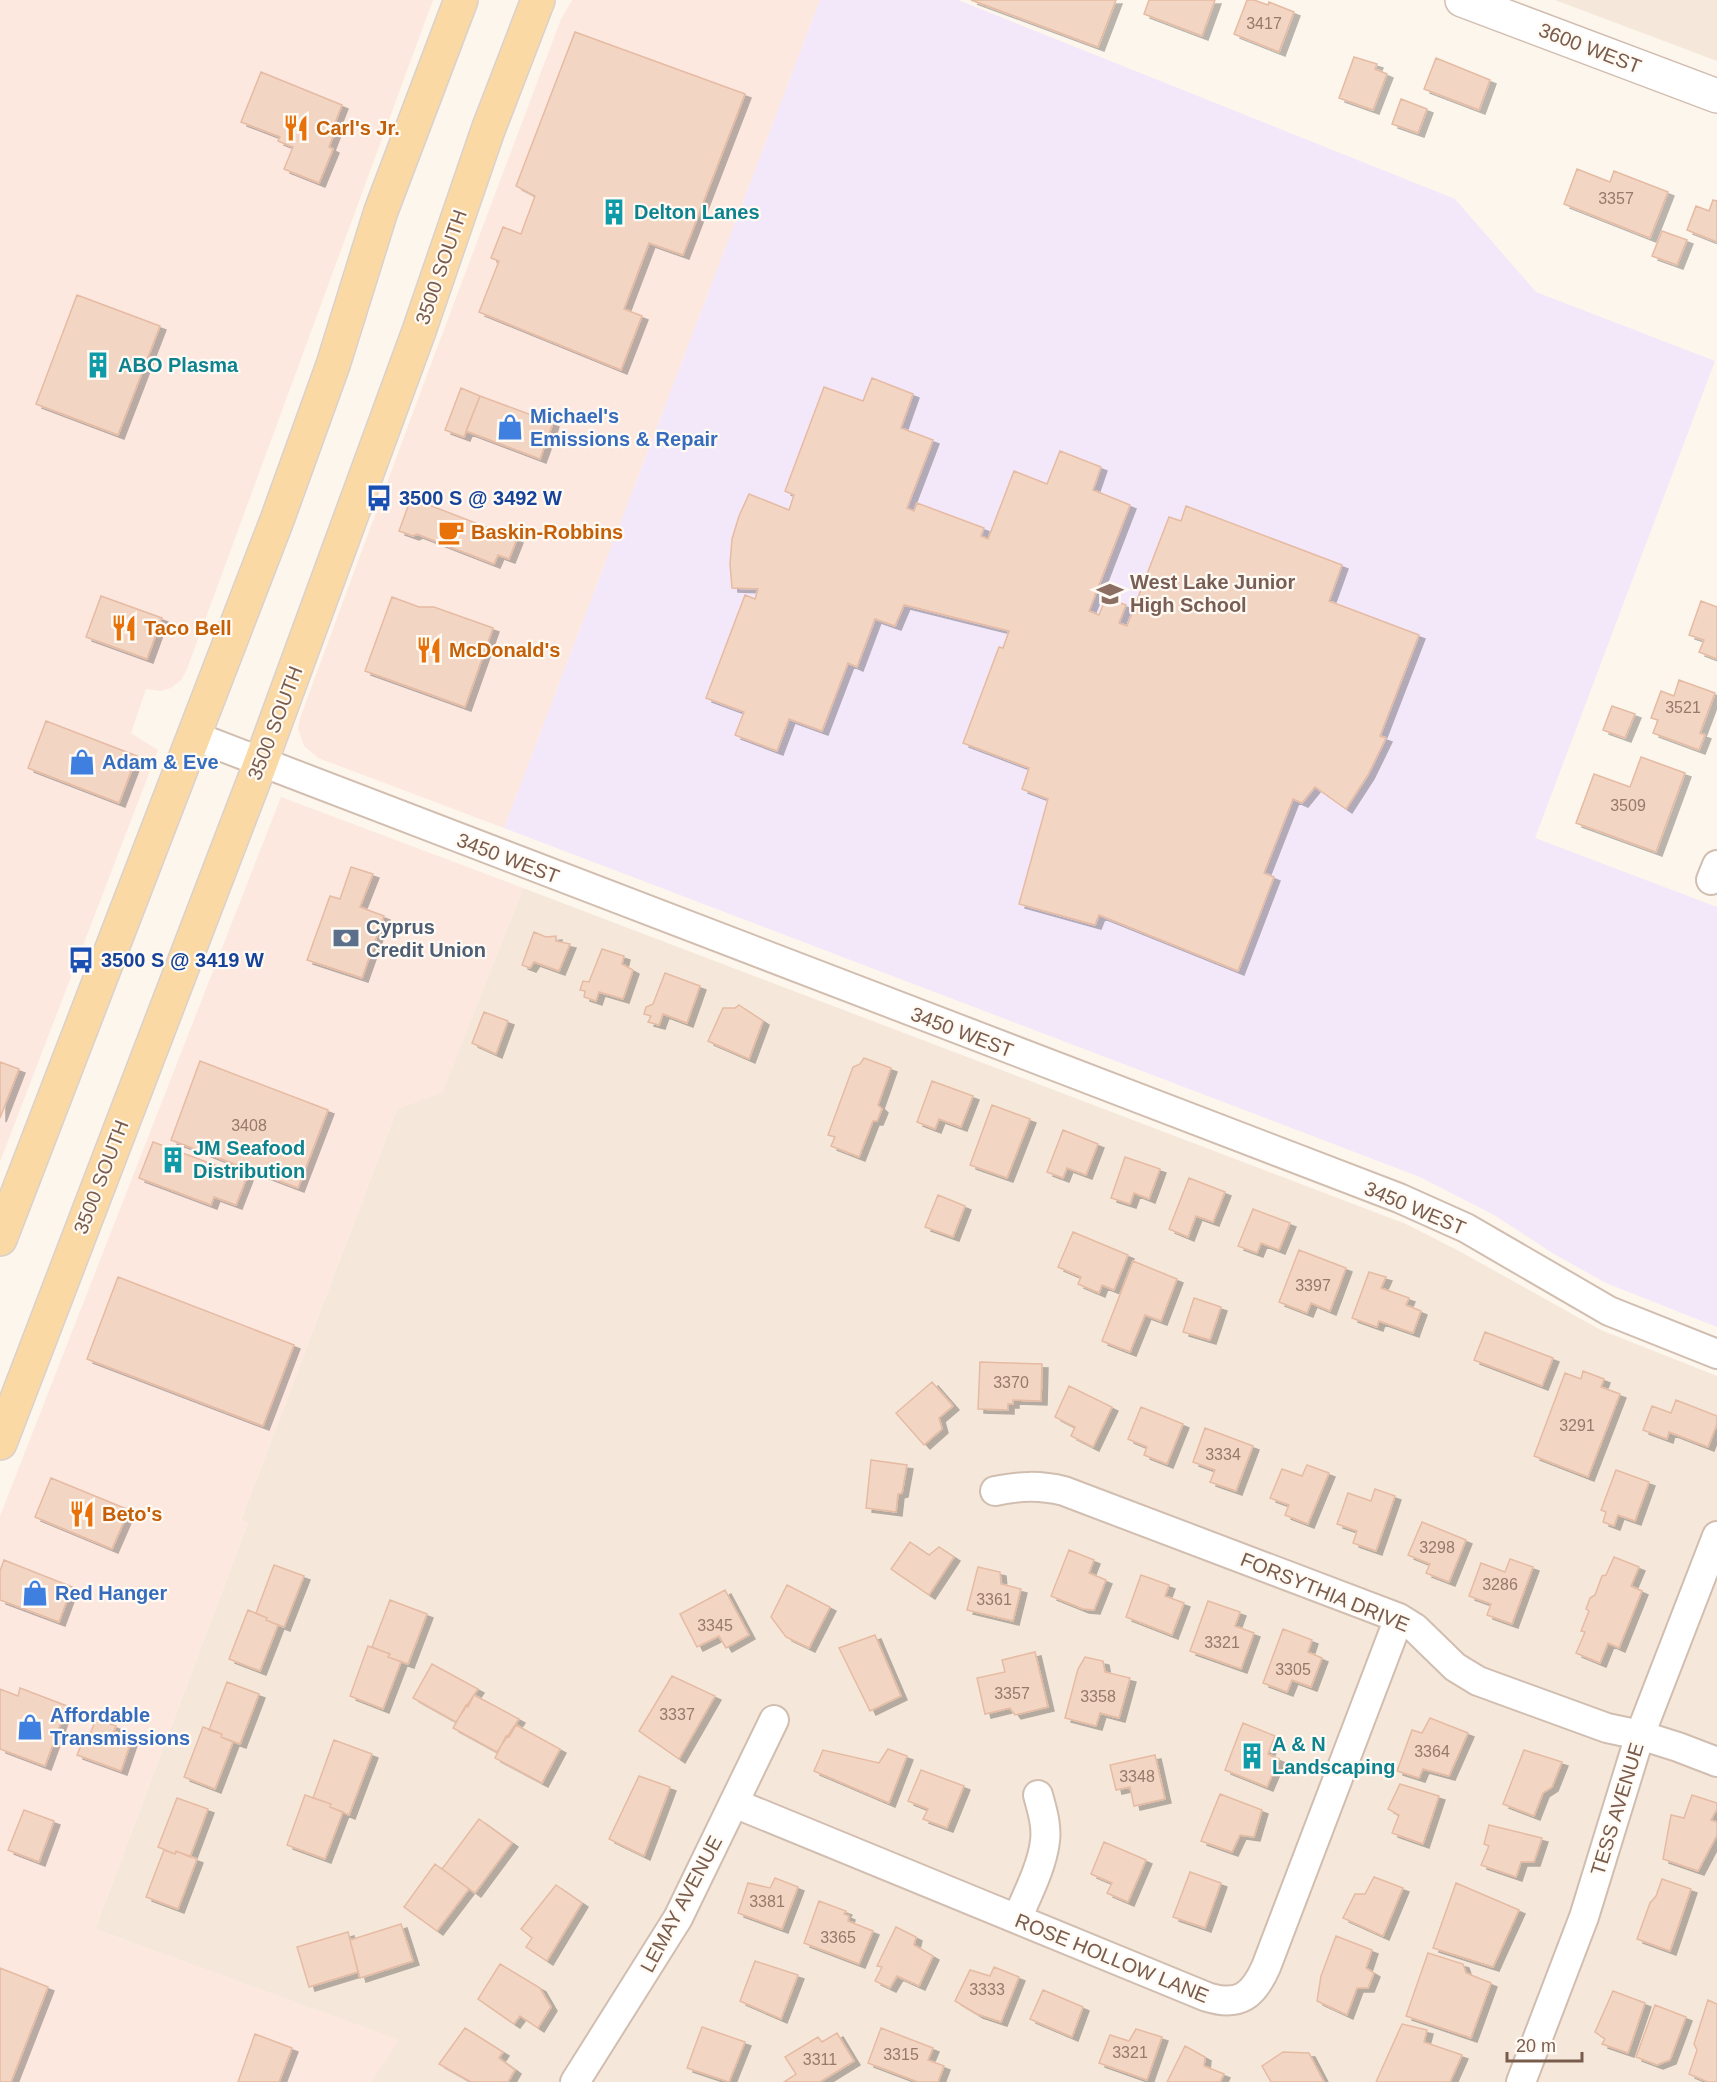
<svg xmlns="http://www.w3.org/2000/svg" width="1717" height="2082" font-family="Arial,sans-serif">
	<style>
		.residential { fill: #f5e8da }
		.commercial { fill: #fde8e0 }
		.education { fill: #f3e8fa }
		.building { fill: #f3d5c3; stroke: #e6bba3; stroke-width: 1.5; filter: url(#shadow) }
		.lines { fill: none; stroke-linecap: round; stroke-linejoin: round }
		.minor-casing { stroke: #d1beb0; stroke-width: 32 }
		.tertiary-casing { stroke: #d1beb0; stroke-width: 36 }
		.primary-casing { stroke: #dad1cd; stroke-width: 36 }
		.minor { stroke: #fff; stroke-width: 28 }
		.tertiary { stroke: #fff; stroke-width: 33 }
		.primary { stroke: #fbd9a5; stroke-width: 33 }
		.labels { text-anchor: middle; stroke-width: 4.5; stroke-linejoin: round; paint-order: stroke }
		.number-label { font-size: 16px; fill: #987a6a }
		.street-label { font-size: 20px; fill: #7a5c4d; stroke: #fffaf3 }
		.food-label { font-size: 20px; font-weight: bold; fill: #c56008; stroke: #fffaf3; text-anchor: start }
		.culture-label { font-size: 20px; font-weight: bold; fill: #0d838f; stroke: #fffaf3; text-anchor: start }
		.shop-label { font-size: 20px; font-weight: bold; fill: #366cbe; stroke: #fffaf3; text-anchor: start }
		.transit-label { font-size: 20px; font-weight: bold; fill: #164399; stroke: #fffaf3; text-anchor: start }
		.education-label { font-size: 20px; font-weight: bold; fill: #785e54; stroke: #fffaf3; text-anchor: start }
		.service-label { font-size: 20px; font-weight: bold; fill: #4e5e75; stroke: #fffaf3; text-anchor: start }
	</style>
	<defs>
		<filter id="shadow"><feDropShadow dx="6" dy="4" stdDeviation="0" flood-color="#0004"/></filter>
	</defs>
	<rect width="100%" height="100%" fill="#fdf6ec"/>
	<path class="residential" d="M1555 0H1717V61Z
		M523 888 1406 1224 1459 1251 1601 1330 1717 1376V2082H371L398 2040 95 1929 244 1533 248 1523 241 1520 397 1109 443 1091Z"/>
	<path class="commercial" d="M0 0H433L187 669 181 680 171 688 160 691 146 689 131 733 158 750 0 1162Z
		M572 0H820L504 828 318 758 304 746 298 729 300 718 428 372 561 19Z
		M281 797 523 888 443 1092 397 1109 241 1520 248 1523 244 1533 95 1929 399 2040 371 2082H0V1516Z"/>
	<path class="education" d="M820 0H958L1455 199 1536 292 1715 361 1535 838 1717 907V1327L1606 1283 1554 1254 1494 1215 1420 1177 504 828Z"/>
	<path class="building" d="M971 0H1116L1098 47Z
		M1149 0H1215L1202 36 1144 14Z
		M1247 0H1254L1268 5 1269 2 1294 12 1279 52 1234 34Z
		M575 32 745 94 683 255 649 243 624 309 642 316 621 370 479 312 499 261 491 258 503 227 521 234 535 196 516 186Z
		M1354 57 1377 64 1375 69 1387 74 1373 110 1339 98Z
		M1436 58 1490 80 1479 110 1424 89Z
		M261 72 342 105 333 128 336 129 329 147 333 149 319 183 284 169 293 147 278 141 280 137 241 122Z
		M1401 99 1427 109 1418 133 1392 124Z
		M1577 169 1610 182 1614 171 1668 192 1650 238 1564 204Z
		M1713 200 1717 201V242L1687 230 1696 206 1709 211Z
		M1662 231 1687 240 1677 265 1652 256Z
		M77 295 160 326 118 435 36 404Z
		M872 378 913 394 901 428 933 440 907 508 914 511 917 503 984 528 981 536 988 539 1014 471 1047 484 1060 451 1101 467 1093 490 1130 505 1089 611 1099 615 1106 598 1126 605 1119 623 1127 626 1169 517 1181 521 1186 506 1342 565 1329 601 1419 635 1380 736 1386 738 1368 775 1346 809 1315 787 1302 803 1293 799 1264 873 1274 877 1238 971 1099 915 1095 925 1019 904 1048 799 1022 789 1029 768 963 743 999 647 1003 648 1009 631 904 605 895 626 875 619 857 667 848 663 822 731 789 719 777 751 735 735 744 712 706 698 745 595 755 599 758 589 732 588 730 564 732 539 739 516 749 494 789 510 794 495 785 491 824 387 863 401Z
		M461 388 480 396 464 437 445 430Z
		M480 396 553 423 540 459 466 431Z
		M411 498 517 539 509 559 498 555 494 564 417 534 413 536 399 531Z
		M101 596 162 618 147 659 86 637Z
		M392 597 419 607H434L493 628 465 707 365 671Z
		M1701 601 1717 607V659L1699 652 1704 640 1689 635Z
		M1679 680 1715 693 1700 733 1705 735 1699 750 1653 733 1658 720 1651 718 1661 691 1674 696Z
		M1612 706 1635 714 1625 738 1603 730Z
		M46 721 137 756 119 803 28 768Z
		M1641 757 1685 773 1656 852 1576 823 1594 774 1630 787Z
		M351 867 373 874 360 907 384 916 362 978 307 960 330 896 340 899Z
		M534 932 546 937 556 936V941L570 944 559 971 534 962 530 968 522 965Z
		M602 949 624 956 622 964 633 970 623 999 599 992 596 1001 584 997 585 991 580 990 583 981 589 982Z
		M665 973 700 986 687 1023 663 1014 659 1025 648 1022 651 1016 644 1014 646 1007 653 1004Z
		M739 1005 763 1021 749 1059 708 1041 723 1008H735Z
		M484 1012 508 1021 496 1054 472 1043Z
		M864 1058 891 1068 878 1105 882 1109 877 1121H873L859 1157 831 1146 835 1137 828 1135 853 1067 860 1064Z
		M200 1061 328 1110 298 1188 171 1140Z
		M0 1062 19 1069 0 1118Z
		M932 1081 973 1096 961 1127 939 1119 935 1129 917 1122Z
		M992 1105 1030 1119 1007 1178 970 1165Z
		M1063 1130 1098 1144 1086 1175 1067 1168 1063 1178 1047 1172Z
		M153 1142 247 1177 236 1205 214 1197 211 1205 139 1178Z
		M1125 1157 1160 1169 1149 1199 1134 1193 1130 1204 1111 1198Z
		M1189 1178 1225 1192 1213 1222 1196 1216 1188 1237 1169 1229Z
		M938 1195 965 1206 953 1237 925 1227Z
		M1253 1209 1290 1223 1279 1250 1261 1243 1257 1253 1238 1246Z
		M1073 1232 1128 1255 1114 1290 1102 1285 1099 1293 1078 1284 1081 1277 1058 1267Z
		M1299 1250 1346 1268 1330 1311 1311 1303 1307 1313 1279 1302Z
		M1133 1261 1177 1279 1161 1321 1145 1315 1130 1352 1102 1341Z
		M1369 1272 1386 1277 1381 1288 1409 1298 1406 1305 1421 1311 1413 1333 1379 1321 1377 1327 1352 1318Z
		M118 1277 294 1345 263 1426 87 1359Z
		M1194 1298 1221 1307 1210 1340 1183 1332Z
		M1485 1332 1553 1358 1542 1386 1474 1360Z
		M980 1362 1042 1364 1041 1401 1013 1400V1404H1008V1410L978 1409Z
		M1583 1371 1604 1379 1601 1387 1620 1394 1588 1477 1534 1456 1565 1373 1581 1379Z
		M932 1382 953 1406 939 1418 942 1429 924 1445 896 1413Z
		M1069 1386 1112 1407 1093 1447 1071 1436 1075 1427 1055 1417Z
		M1676 1400 1717 1416V1424L1708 1447 1669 1432 1667 1439 1643 1430 1652 1406 1671 1413Z
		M1141 1407 1183 1424 1167 1464 1144 1455 1147 1447 1128 1439Z
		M1205 1428 1253 1446 1236 1491 1210 1482 1215 1470 1193 1462Z
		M871 1460 907 1465 902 1493 898 1494 896 1512 866 1508Z
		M1307 1465 1329 1473 1308 1524 1285 1515 1289 1505 1270 1498 1282 1469 1302 1476Z
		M1616 1470 1649 1482 1635 1521 1618 1515 1614 1526 1603 1522 1606 1512 1601 1510Z
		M51 1478 129 1510 112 1549 35 1517Z
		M1375 1489 1395 1496 1376 1551 1353 1543 1357 1531 1337 1524 1348 1493 1371 1501Z
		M1422 1522 1466 1540 1449 1582 1426 1573 1430 1564 1408 1555Z
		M910 1542 929 1555 939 1547 954 1557 929 1595 891 1569Z
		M1069 1550 1094 1560 1089 1573 1106 1580 1094 1610 1083 1609 1051 1596Z
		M1614 1557 1639 1567 1631 1586 1642 1591 1619 1648 1608 1643 1600 1663 1576 1653 1585 1632 1581 1631 1589 1611 1586 1609 1590 1598 1595 1595 1602 1576 1606 1575Z
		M1510 1559 1533 1567 1512 1624 1487 1615 1491 1604 1469 1596 1481 1563 1505 1572Z
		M4 1560 72 1587 59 1622 0 1600V1571Z
		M274 1565 304 1576 284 1627 266 1620 267 1618 256 1613Z
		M978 1567 1000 1572 1001 1584 1021 1589 1013 1621 967 1610Z
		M1141 1575 1169 1585 1165 1596 1184 1603 1172 1635 1126 1617Z
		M787 1585 830 1607 809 1648 786 1637 771 1617Z
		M725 1590 749 1635 726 1648 719 1636 697 1647 680 1614Z
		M390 1600 427 1614 408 1664 388 1657 390 1654 372 1647Z
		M1208 1601 1240 1612 1235 1626 1254 1633 1241 1669 1190 1651Z
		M248 1610 267 1618 266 1620 278 1625 260 1671 229 1659Z
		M1283 1629 1312 1640 1308 1652 1322 1658 1311 1687 1292 1680 1287 1692 1263 1683Z
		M875 1635 901 1696 870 1711 839 1648Z
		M368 1646 390 1654 388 1657 401 1662 383 1709 350 1696Z
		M1035 1652 1048 1707 1015 1715 1010 1708 985 1714 977 1678 1005 1672 1002 1660Z
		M1085 1657 1103 1661 1105 1672 1130 1678 1119 1718 1100 1713 1096 1726 1065 1718 1078 1669Z
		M432 1664 478 1689 456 1722 413 1698Z
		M672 1676 715 1696 679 1759 639 1731Z
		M227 1682 259 1694 240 1744 221 1737 222 1734 209 1730Z
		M20 1688 67 1706 45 1766 0 1749V1689L18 1696Z
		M474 1695 519 1719 497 1752 453 1728 466 1705 468 1707Z
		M1430 1718 1468 1733 1449 1776 1423 1769 1419 1778 1397 1771 1412 1730 1422 1733Z
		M96 1719 116 1726 114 1731 132 1739 121 1771 77 1755 84 1738 88 1739Z
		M1243 1723 1275 1736 1268 1754 1279 1759 1267 1787 1225 1770Z
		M516 1725 560 1749 542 1783 495 1758 506 1736 509 1737Z
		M203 1727 222 1734 221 1737 233 1742 215 1789 184 1777Z
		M334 1740 372 1754 349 1815 330 1807 331 1804 313 1798Z
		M888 1749 907 1756 889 1803 814 1771 823 1750 879 1763Z
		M1524 1750 1562 1762 1552 1787 1543 1793 1534 1816 1503 1804Z
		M1155 1755 1165 1799 1134 1806 1130 1787 1116 1790 1110 1765Z
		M921 1770 964 1786 947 1828 923 1819 928 1809 908 1801Z
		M639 1776 670 1787 644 1856 609 1839Z
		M1400 1784 1439 1796 1423 1844 1392 1833 1399 1815 1388 1809Z
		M1220 1794 1262 1810 1254 1837 1240 1835 1232 1852 1201 1841Z
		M305 1795 331 1804 330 1807 343 1812 325 1859 287 1845Z
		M1692 1795 1717 1803V1809L1711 1820 1717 1822V1835L1698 1871 1663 1859 1671 1815 1684 1818Z
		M177 1798 208 1809 190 1857 176 1851 175 1854 158 1847Z
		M24 1810 54 1821 39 1862 8 1850Z
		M479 1819 512 1843 475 1893 442 1869Z
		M1489 1825 1542 1838 1534 1862H1521L1516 1877 1481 1865 1489 1846 1484 1844Z
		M1104 1842 1146 1860 1128 1902 1107 1893 1112 1883 1091 1874Z
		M164 1850 175 1854 176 1851 197 1859 178 1909 146 1897Z
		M435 1864 469 1889 437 1931 404 1907Z
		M1190 1872 1221 1883 1205 1928 1173 1917Z
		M1374 1877 1403 1888 1383 1936 1343 1918 1355 1894H1365Z
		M775 1878 798 1887 782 1929 738 1913 748 1883 770 1888Z
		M1662 1879 1691 1889 1670 1951 1637 1939 1650 1903 1656 1896Z
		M1456 1883 1519 1910 1493 1967 1433 1948Z
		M556 1885 582 1903 547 1961 526 1947 532 1938 521 1929Z
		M819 1901 846 1911 844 1914 849 1916 848 1921 873 1931 859 1964 804 1943Z
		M401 1924 413 1961 360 1978 350 1940Z
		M896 1927 916 1937 914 1945 933 1956 919 1986 897 1976 890 1988 875 1981 882 1967 877 1966Z
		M348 1932 358 1972 309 1987 297 1947Z
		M1336 1936 1372 1950 1366 1968 1374 1973 1368 1988H1357L1347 2015 1317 2001 1321 1976Z
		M1428 1953 1463 1964 1466 1973 1491 1983 1471 2038 1406 2016Z
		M755 1961 798 1975 781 2019 740 2001Z
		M500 1964 540 1988 551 2007 538 2028 520 2016 514 2024 478 1999Z
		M994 1967 1019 1977 1001 2022 977 2014 955 2001 970 1970 990 1976Z
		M0 1968 48 1987 11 2082H0Z
		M1043 1990 1083 2007 1072 2037 1030 2019Z
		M1613 1991 1645 2003 1628 2053 1602 2044 1605 2039 1595 2032Z
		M1708 2000 1717 2004V2082H1708L1689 2074 1697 2050 1694 2044Z
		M1655 2005 1686 2017 1670 2060 1657 2065 1636 2057Z
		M1402 2024 1427 2030 1424 2042 1462 2055 1450 2082H1376Z
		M702 2027 745 2042 729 2082 687 2068Z
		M465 2028 503 2052 499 2058 515 2070 508 2082H471L439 2064Z
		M881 2028 933 2048 928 2060 944 2066 938 2082H918L868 2063Z
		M1136 2029 1162 2037 1147 2080 1099 2063 1110 2035 1129 2041Z
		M837 2033 854 2061 820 2082H784L796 2074 785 2057 818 2037 822 2042Z
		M255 2034 292 2048 279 2082H238Z
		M1185 2046 1205 2057 1204 2066 1224 2074 1220 2082H1167Z
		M1283 2052 1309 2053 1324 2082H1271L1262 2066Z"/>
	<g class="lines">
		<g class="minor-casing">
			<path id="minor" d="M194 736 1399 1198 1466 1228 1609 1311 1717 1354
				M1711 880 1717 865
				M995 1491C1020 1486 1039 1485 1064 1491L1399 1618 1415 1628 1455 1667 1478 1681 1607 1728 1640 1735 1678 1747 1717 1762
				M734 1803 1207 1997C1239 2007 1253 1996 1266 1967L1399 1618
				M1017 1919C1027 1895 1042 1867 1045 1841 1047 1825 1042 1810 1038 1795
				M575 2082 678 1918 774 1720
				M1521 2082 1584 1917 1640 1735 1717 1536"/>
		</g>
		<g class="tertiary-casing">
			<path id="tertiary" d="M1462 0 1717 96"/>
		</g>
		<g class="primary-casing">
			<path id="primary" d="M0 1239 277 520 333 365 381 211 461 0
				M0 1443 261 762 419 331 488 130 538 0"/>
		</g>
		<use href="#minor" class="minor"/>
		<use href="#tertiary" class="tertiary"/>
		<use href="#primary" class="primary"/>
	</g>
	<defs>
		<g id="restaurant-bare" transform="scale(2.07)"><path d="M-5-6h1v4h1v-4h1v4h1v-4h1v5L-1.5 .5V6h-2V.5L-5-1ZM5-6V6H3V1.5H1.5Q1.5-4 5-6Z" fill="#e8710a" stroke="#fffaf3" stroke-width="2.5" paint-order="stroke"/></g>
		<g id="building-bare" transform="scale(2.07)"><path d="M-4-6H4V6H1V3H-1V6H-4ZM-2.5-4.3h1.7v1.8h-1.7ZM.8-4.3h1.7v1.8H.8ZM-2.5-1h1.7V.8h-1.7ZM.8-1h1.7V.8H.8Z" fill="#0f9aa8" stroke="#fffaf3" stroke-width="2.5" paint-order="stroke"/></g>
		<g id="shop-bare" transform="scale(2.07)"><path d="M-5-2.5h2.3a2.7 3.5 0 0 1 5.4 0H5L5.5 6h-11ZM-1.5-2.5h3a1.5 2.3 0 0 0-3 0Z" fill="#3f7fe0" stroke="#fffaf3" stroke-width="2.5" paint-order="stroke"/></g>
		<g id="bus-bare" transform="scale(2.07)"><path d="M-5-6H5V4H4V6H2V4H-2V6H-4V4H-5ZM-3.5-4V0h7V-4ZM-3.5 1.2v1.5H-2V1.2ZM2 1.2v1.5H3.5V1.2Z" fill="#1a4fb4" stroke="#fffaf3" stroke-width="2.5" paint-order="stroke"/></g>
		<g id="cafe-bare" transform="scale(2.07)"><path d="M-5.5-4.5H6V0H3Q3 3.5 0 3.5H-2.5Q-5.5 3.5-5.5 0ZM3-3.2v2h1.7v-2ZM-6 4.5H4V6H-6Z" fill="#e8710a" stroke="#fffaf3" stroke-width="2.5" paint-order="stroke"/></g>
		<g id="school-bare" transform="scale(2.07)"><path d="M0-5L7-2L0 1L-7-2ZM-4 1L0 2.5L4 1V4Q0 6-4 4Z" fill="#8d6e63" stroke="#fffaf3" stroke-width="2.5" paint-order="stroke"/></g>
		<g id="bank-bare" transform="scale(2.07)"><path d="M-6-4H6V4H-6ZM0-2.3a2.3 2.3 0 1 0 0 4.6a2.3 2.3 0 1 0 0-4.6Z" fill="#5c6f8a" stroke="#fffaf3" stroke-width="2.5" paint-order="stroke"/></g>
	</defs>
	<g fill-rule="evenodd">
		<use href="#restaurant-bare" x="296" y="128"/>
		<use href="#building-bare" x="614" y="212"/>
		<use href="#building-bare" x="98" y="365"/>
		<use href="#shop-bare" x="510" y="427"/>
		<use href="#bus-bare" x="379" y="498"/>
		<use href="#cafe-bare" x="451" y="532"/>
		<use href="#school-bare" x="1110" y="594"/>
		<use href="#restaurant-bare" x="124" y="628"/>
		<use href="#restaurant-bare" x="429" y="650"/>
		<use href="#shop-bare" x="82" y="762"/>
		<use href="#bank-bare" x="346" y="938"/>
		<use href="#bus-bare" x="81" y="960"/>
		<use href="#building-bare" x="173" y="1160"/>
		<use href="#restaurant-bare" x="82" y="1514"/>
		<use href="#shop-bare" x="35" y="1593"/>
		<use href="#shop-bare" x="30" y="1727"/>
		<use href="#building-bare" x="1252" y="1756"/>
	</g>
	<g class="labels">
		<g class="number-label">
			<text x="1264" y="29">3417</text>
			<text x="1616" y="204">3357</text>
			<text x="1683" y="713">3521</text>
			<text x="1628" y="811">3509</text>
			<text x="249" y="1131">3408</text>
			<text x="1313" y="1291">3397</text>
			<text x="1011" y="1388">3370</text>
			<text x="1577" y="1431">3291</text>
			<text x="1223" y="1460">3334</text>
			<text x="1437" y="1553">3298</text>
			<text x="1500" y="1590">3286</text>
			<text x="994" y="1605">3361</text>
			<text x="715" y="1631">3345</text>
			<text x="1222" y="1648">3321</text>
			<text x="1293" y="1675">3305</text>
			<text x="1012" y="1699">3357</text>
			<text x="1098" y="1702">3358</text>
			<text x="677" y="1720">3337</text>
			<text x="1432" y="1757">3364</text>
			<text x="1137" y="1782">3348</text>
			<text x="767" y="1907">3381</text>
			<text x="838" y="1943">3365</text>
			<text x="987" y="1995">3333</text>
			<text x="1130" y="2058">3321</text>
			<text x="901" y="2060">3315</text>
			<text x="820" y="2065">3311</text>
		</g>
		<g class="street-label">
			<text transform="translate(1590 48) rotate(21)" y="7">3600 WEST</text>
			<text transform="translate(441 267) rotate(-71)" y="7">3500 SOUTH</text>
			<text transform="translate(275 723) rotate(-69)" y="7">3500 SOUTH</text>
			<text transform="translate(508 858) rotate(21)" y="7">3450 WEST</text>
			<text transform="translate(962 1032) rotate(21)" y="7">3450 WEST</text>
			<text transform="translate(101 1177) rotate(-69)" y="7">3500 SOUTH</text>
			<text transform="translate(1415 1208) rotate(23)" y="7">3450 WEST</text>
			<text transform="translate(1325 1592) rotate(22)" y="7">FORSYTHIA DRIVE</text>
			<text transform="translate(1617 1809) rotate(-73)" y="7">TESS AVENUE</text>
			<text transform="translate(681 1904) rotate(-62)" y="7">LEMAY AVENUE</text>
			<text transform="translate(1112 1958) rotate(22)" y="7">ROSE HOLLOW LANE</text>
		</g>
		<g class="food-label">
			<text x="316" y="135">Carl's Jr.</text>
			<text x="471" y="539">Baskin-Robbins</text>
			<text x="144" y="635">Taco Bell</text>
			<text x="449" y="657">McDonald's</text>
			<text x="102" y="1521">Beto's</text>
		</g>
		<g class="culture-label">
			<text x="634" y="219">Delton Lanes</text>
			<text x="118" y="372">ABO Plasma</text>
			<text x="193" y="1155">JM Seafood<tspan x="193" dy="23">Distribution</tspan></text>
			<text x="1272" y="1751">A &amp; N<tspan x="1272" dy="23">Landscaping</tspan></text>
		</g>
		<g class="shop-label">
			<text x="530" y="423">Michael's<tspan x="530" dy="23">Emissions &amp; Repair</tspan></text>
			<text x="102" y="769">Adam &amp; Eve</text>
			<text x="55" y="1600">Red Hanger</text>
			<text x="50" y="1722">Affordable<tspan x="50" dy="23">Transmissions</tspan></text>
		</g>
		<g class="transit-label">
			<text x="399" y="505">3500 S @ 3492 W</text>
			<text x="101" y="967">3500 S @ 3419 W</text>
		</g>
		<g class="education-label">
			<text x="1130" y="589">West Lake Junior<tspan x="1130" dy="23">High School</tspan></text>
		</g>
		<g class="service-label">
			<text x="366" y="934">Cyprus<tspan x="366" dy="23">Credit Union</tspan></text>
		</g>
	</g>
	<path d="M1507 2052v9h75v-9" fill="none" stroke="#7a5c4d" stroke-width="3"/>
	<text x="1516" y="2052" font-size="18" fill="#7a5c4d" stroke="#fffaf3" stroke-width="4.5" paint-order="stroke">20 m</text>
</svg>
